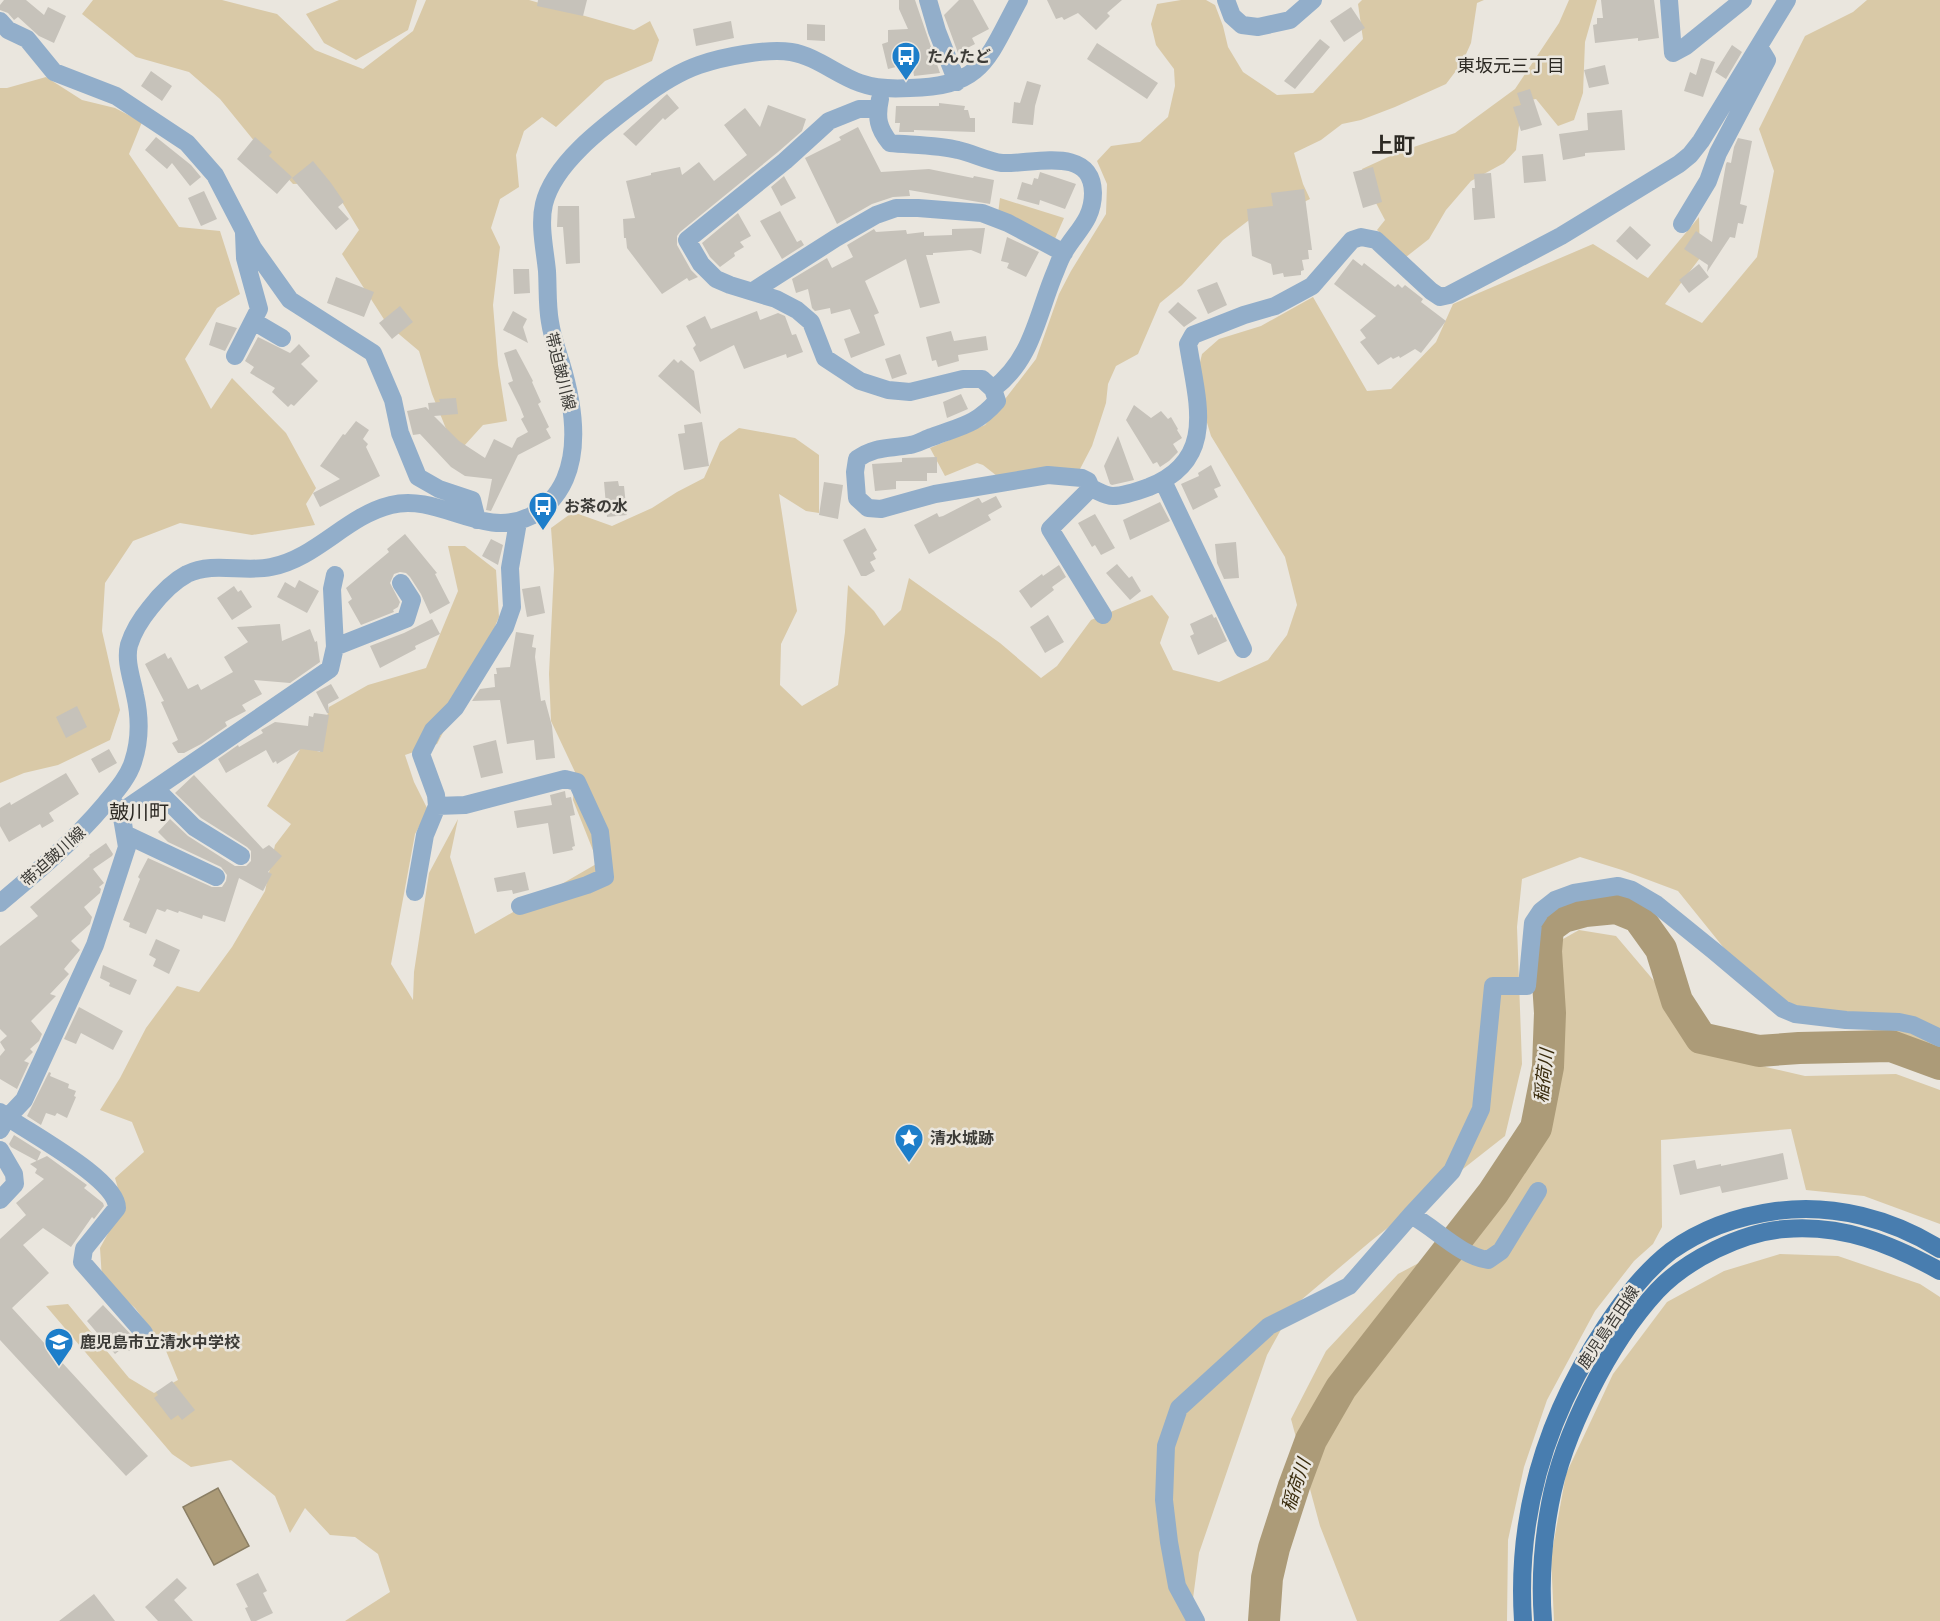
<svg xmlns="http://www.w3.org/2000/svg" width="1940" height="1621" font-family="'Fira Sans Condensed','Noto Sans JP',sans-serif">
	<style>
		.green { fill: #d9c9a7 }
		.water { fill: #ac9b78; stroke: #8a7e64; stroke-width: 1.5 }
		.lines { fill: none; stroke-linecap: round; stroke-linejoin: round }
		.river { stroke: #ac9b78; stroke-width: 32 }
		.building { fill: #c6c2ba }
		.minor { stroke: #92aeca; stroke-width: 18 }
		.major { stroke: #487daf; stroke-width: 18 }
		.labels { text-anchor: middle; stroke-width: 5; stroke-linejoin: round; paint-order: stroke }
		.poi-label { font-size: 16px; font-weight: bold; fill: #3c3b37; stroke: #eae6de; text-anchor: start }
		.street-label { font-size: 16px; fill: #3c3b37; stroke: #eae6de }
		.neighbourhood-label { font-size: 18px; fill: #2c2923; stroke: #eae6de }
		.water-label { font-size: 18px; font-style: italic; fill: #392b0c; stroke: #eae6de }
		.quarter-label { font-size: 20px; fill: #2c2923; stroke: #eae6de }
		.district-label { font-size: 22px; font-weight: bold; fill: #2c2923; stroke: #eae6de }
	</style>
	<rect width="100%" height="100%" fill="#eae6de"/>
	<path class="green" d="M93 0H222L277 14 315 50 363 69 413 31 426 0H529L634 30 650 21 659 40 652 61 605 81 556 127 542 117 524 131 516 155 519 187 500 199 491 228 500 247 493 305 498 365 507 421 483 425 464 446 451 441 432 394 419 351 387 324 342 254 359 230 339 197 316 183 293 184 255 142 220 99 189 72 136 57 82 14Z
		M339 0H417L408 30 356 60 324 43 306 14Z
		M1181 0H1206L1215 5 1223 26 1228 47 1243 72 1277 95 1313 93 1363 39 1358 4 1362 0H1484L1477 3 1471 43 1462 63 1446 84 1395 107 1361 120 1342 124 1321 140 1294 153 1303 184 1310 199 1282 213 1257 214 1223 240 1182 285 1160 303 1138 354 1116 366 1108 384 1106 403 1092 446 1080 469H1047L997 476 983 465 977 463 945 476 930 448 985 425 1036 359 1059 294 1071 271 1106 214 1107 184 1097 161 1111 146 1140 142 1168 117 1175 86 1174 69 1156 45 1151 24 1157 4Z
		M1569 0H1597L1585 42 1583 93 1574 120 1558 126 1536 99 1522 101 1516 150 1504 163 1471 181 1446 210 1429 239 1406 257 1377 230 1385 220 1368 188 1362 169 1399 152 1455 133 1515 89 1559 23Z
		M1867 0H1940V1048L1879 1027 1817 1021 1757 989 1678 891 1622 870 1580 857 1522 879 1517 927 1522 1064 1505 1136 1371 1241 1294 1306 1267 1355 1199 1553 1190 1621H345L390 1592 378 1554 355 1537 330 1535 305 1508 290 1533 275 1496 231 1460 191 1467 172 1454 46 1306 68 1304 129 1378 154 1393 178 1380 164 1346 135 1308 102 1279 100 1248 123 1206 115 1178 144 1152 132 1122 100 1110 120 1078 146 1028 177 986 199 992 232 947 265 891 275 845 291 824 267 806 302 746 320 752 329 707 368 685 426 668 458 591 448 546H465L496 570 499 617 478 666 437 744 405 755 414 782 428 810 415 834 391 964 413 1000 414 972 429 873 458 819 450 857 475 934 598 863 573 800 575 772 551 721 549 674 554 569 551 528 573 512 612 526 652 508 677 492 704 478 720 442 739 428 795 438 819 455V513L806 511 779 494 797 611 781 644 780 685 802 706 838 685 845 632 848 585 874 611 884 626 901 610 909 578 1000 643 1041 678 1057 666 1091 620 1152 595 1169 617 1160 643 1173 670 1219 682 1268 660 1287 635 1297 605 1285 557 1211 436 1195 383 1202 354 1219 339 1261 326 1313 297 1367 391 1391 389 1436 342 1453 304 1593 244 1648 278 1699 217 1700 258 1665 304 1702 323 1757 257 1774 171 1759 129 1805 36 1853 12Z
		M46 77 82 100 115 108 142 122 129 154 179 227 220 231 240 294 217 308 185 359 211 409 232 378 286 433 316 488 306 504 315 525 252 535 180 523 133 541 105 583 102 631 120 710 110 740 58 765 24 773 0 783V88H7Z
		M1000 198 1064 218 1054 241 998 214Z
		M1579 930 1616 936 1683 1015 1735 1060 1805 1076 1896 1074 1940 1090V1224L1864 1196 1806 1190 1791 1129 1661 1140 1662 1227 1653 1244 1634 1261 1595 1311 1547 1400 1524 1467 1508 1540 1507 1621H1357L1320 1526 1291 1419 1326 1351 1398 1274 1481 1230 1525 1171 1552 1093 1556 943Z
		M1780 1254 1838 1256 1920 1284 1940 1297V1621H1554L1551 1557 1566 1474 1613 1374 1667 1302 1724 1271Z"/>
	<path class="water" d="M218 1488 249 1546 214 1565 183 1507Z"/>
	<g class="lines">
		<path class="river" d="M1264 1621 1267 1578 1274 1548 1294 1486 1311 1440 1341 1388 1493 1193 1536 1128 1548 1067 1550 1013 1546 951 1548 928 1563 917 1585 911 1616 908 1638 917 1661 949 1677 1001 1701 1038 1759 1051 1799 1048 1891 1046 1940 1064"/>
	</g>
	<path class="building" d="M4 0H26L44 15 48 7 66 16 54 43 39 36 18 17 14 20 8 13 0 10V5Z
		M538 0H587L583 16 537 6Z
		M899 0H915L940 73 914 76 912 63 888 69 882 44 888 42V30L908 29 899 9Z
		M959 0H973L989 29 972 38 975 44 958 53 944 15Z
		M1047 0H1122L1107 13 1110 16 1096 30 1078 13 1064 20 1062 17 1056 19Z
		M1601 0H1654L1659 38 1638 41V38L1595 43 1593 25 1597 24V18H1603Z
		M1351 7 1365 28 1344 42 1330 21Z
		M731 21 734 38 696 46 693 29Z
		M807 24 825 25V41L807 40Z
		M1320 39 1330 47 1295 89 1284 81Z
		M1097 43 1158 83 1147 99 1087 59Z
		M1732 45 1742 52 1726 79 1715 72Z
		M1701 58 1715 62 1703 97 1684 91 1690 72 1696 75Z
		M1605 65 1609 84 1589 88 1584 70Z
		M151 71 172 86 162 101 141 86Z
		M1027 81 1041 85 1035 106 1033 125 1012 123 1014 102 1020 103Z
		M1530 89 1542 125 1521 131 1513 107 1521 105 1517 93Z
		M667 94 679 108 665 120 663 118 636 146 623 134Z
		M939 103 965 106 964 110H968L970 118H975V132L914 130V132H899L900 123H895L896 106H939Z
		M768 105 806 119 802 131 778 152 680 232 677 236V245L691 270 698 277 689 281 687 278 662 294 627 248 626 238H624L623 219 635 218 626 181 651 175V173L680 167 682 175 699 162 714 181 747 155 724 125 745 108 760 127Z
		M1622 110 1625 150 1585 153V156L1563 160 1559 134 1588 130 1587 113Z
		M858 127 881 172 929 169 973 178 974 176 994 180 990 204 909 190 910 196 893 197 872 204 837 224 805 158 841 140 839 137Z
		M156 137 191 165 201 177 190 186 172 163 167 169 145 150Z
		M255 137 272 152 269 156 292 177 277 194 237 159Z
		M1738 138 1752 141 1740 204 1747 206 1743 224 1738 223 1735 238 1730 237 1707 272 1708 265 1684 249 1696 231 1712 242 1726 164 1727 162 1731 163 1734 147Z
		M1543 154 1546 181 1524 183 1522 156Z
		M313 161 331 183 344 202 338 207 349 219 336 230 292 178Z
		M1373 167 1382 202 1363 208 1353 172Z
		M1040 172 1076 184 1065 209 1040 200 1039 205 1017 199 1022 182 1032 185 1034 178 1038 179Z
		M1491 173 1495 218 1474 220 1472 188H1475L1474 174Z
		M784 176 796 198 781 206 771 187Z
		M1304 189 1312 250H1308L1309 259 1302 260 1304 270 1301 271V275L1284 277 1283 273 1273 275 1271 264 1252 256 1247 209 1273 206 1271 193Z
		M204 191 217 219 201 226 188 198Z
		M558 206H579L580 263 566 264 563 227H557Z
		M780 211 797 242 801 240 804 245 782 259 760 221Z
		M738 213 751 236 740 242 744 247 734 253 735 256 720 267 710 257 702 243Z
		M1630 226 1651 245 1637 260 1616 241Z
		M985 228 981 254 971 250 933 253V255H926L940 303 920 308 906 259 865 281 879 313 874 315 885 345 851 358 844 339 860 333 850 309 831 314 830 308 815 311 812 308 808 289 796 293 792 279 827 258 832 268 853 257 847 245 874 229 876 232 906 230 907 234 924 232V236L952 235V229Z
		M1007 237 1039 252 1026 277 1007 268 1009 263 1001 261Z
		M1353 259 1362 266 1364 263 1395 287 1398 284 1402 288 1405 285 1423 299 1421 302 1446 321 1421 353 1415 349 1400 358 1399 356 1393 359 1391 357 1378 365 1360 342 1366 338 1360 330 1376 316 1334 284Z
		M1699 264 1709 277 1689 293 1679 280Z
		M513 269H529L530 293 514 294Z
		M336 277 374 292 364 317 327 303Z
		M1217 282 1227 305 1208 314 1197 290Z
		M1178 302 1197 318 1184 327 1168 312Z
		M400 306 413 322 392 339 379 323Z
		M513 311 527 319 523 327 528 343 503 330Z
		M757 311 760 320 778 313 785 316 792 335 796 334 803 352 787 358 786 354 744 369 734 345 700 362 693 348 696 345 686 326 705 316 711 329Z
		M216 322 237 328 225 351 209 345Z
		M951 331 954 341 986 336 988 350 958 355 959 361 938 367 936 360 932 361 926 337Z
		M258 337 290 353 299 344 310 356 301 364 318 381 294 406 291 404 288 407 272 392 275 388 250 373 254 367 245 361Z
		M516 349 533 381 532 382 541 402 538 404 549 427 546 429 551 438 518 455 491 511 486 510 492 479 465 476 451 467 420 434 413 435 407 411 426 407 429 410 428 403 440 402 439 399 456 398 458 414 434 416 459 441 485 458 494 439 512 448 517 438 528 432 521 419 524 417 520 407 508 383 513 381 504 353Z
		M900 354 907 374 892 379 885 359Z
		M674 359 678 363 681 360 694 371 701 414 658 376Z
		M961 394 968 409 947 418 943 402Z
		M1134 405 1151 418 1161 411 1168 419 1171 417 1178 429 1177 430 1182 438 1173 444 1178 452 1169 461 1160 467 1157 462 1153 464 1126 420Z
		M356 421 369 430 363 439 368 444 366 447 380 476 320 507 313 493 340 479 320 466 343 434 345 435Z
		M702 422 709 466 684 470 678 434 685 433 684 425Z
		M1118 436 1134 480 1112 485 1110 484 1104 466Z
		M937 457V473H927V481H896V489L875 491 872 464 902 462V458Z
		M1211 465 1221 486 1214 489 1218 497 1193 510 1181 484 1199 476 1198 473Z
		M618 481 619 486H624L627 515 607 517 604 482Z
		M824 482 843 485 838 519 819 515Z
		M996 496 1002 507 988 515 991 520 929 554 914 525 937 513 939 517 943 516 978 498H979L982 503Z
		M1160 502 1170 521 1130 540 1123 520Z
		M1095 514 1115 548 1101 555 1095 545 1092 547 1078 523Z
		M865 528 877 550 873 553 876 559 870 562 875 571 866 576H861L843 540Z
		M405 534 437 573 435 574 450 603 430 614 421 594 410 577 406 573 400 572 394 574 390 583 400 602 398 607 393 610 394 612 361 625 348 602 352 599 346 588 389 552 387 549Z
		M491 539 503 545 498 565 482 556Z
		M1236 542 1239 578 1224 579 1217 563 1215 544Z
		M1117 564 1129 578 1132 576 1141 591 1130 600 1106 573Z
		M1059 565 1066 577 1052 587 1054 590 1031 608 1019 591 1042 574 1043 576Z
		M299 580 319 591 307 613 277 597 285 582 295 588Z
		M234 586 238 592 241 590 252 607 232 620 217 598Z
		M540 586 545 613 527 617 522 589Z
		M1212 614 1214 618 1216 617 1227 641 1198 655 1190 636 1194 634 1190 624Z
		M1048 615 1064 642 1045 653 1030 627Z
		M432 619 440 634 415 646 416 649 380 668 370 646 404 633Z
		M280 624 282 641 310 629 315 642 317 641 320 662 290 683 254 680 262 694 242 705 246 711 225 722 227 726 201 744 184 753H178L172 743 178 740 161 702 164 701 145 664 165 653 168 659 171 657 188 689 198 684 201 690 233 672 224 657 248 642 237 627Z
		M516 632 534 635 532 647 536 648 535 657 541 701 545 700 552 726 555 758 536 760 534 740 507 744 500 700 472 701 480 689 495 687 494 674H497L496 668 510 667Z
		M331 684 339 698 328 704 329 713H327L316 692Z
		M77 706 87 727 66 738 56 717Z
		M314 713 329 715 323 752 301 749 277 764 276 761 273 763 266 750 226 773 218 759 238 745 239 747 263 733 261 730 275 722 308 726 309 716 313 717Z
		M496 740 503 773 481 778 473 746Z
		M109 749 117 763 99 773 91 759Z
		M66 773 79 794 49 813 54 821 42 828 40 824 9 842 0 826V808L10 802 11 805Z
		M194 775 263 849 269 845 282 856 268 872 272 874 263 891 239 878 225 922 203 915 202 919 179 911 178 913 167 909 165 912 157 909 146 934 129 927 130 923 123 920 140 879 138 877 148 858 212 887H222L226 881 227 875 221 867 168 842 158 832 170 819 188 836 235 866H246L251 861V851L247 847 201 818 175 793Z
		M565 791 566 798 571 797 575 815 570 816 575 846 572 847 573 850 553 854 548 823 517 828 514 811 552 805 550 795Z
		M106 843 113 854 112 856 93 869 104 883 99 887 101 889 100 893 84 907 92 917 90 924 71 941 80 950 64 969 69 974 50 994 56 996 31 1021 42 1034 39 1041 30 1049 33 1052 24 1061 29 1063 17 1089 0 1079V1056L5 1050 0 1042 7 1036 0 1029V946L38 916 30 907 90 856 89 855Z
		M525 872 529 890 513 894 512 890 497 892 494 878Z
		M156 939 180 950 169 974 153 966 156 959 149 955Z
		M103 965 137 980 130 995 109 986 110 983 100 978Z
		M79 1007 123 1031 113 1050 81 1033 76 1044 64 1039Z
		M49 1072 51 1073 50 1076 69 1084 68 1088 76 1091 74 1096 76 1097 67 1118 57 1113 55 1116 46 1113 41 1125 27 1116Z
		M14 1135 41 1152 37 1161 11 1147 9 1144Z
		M1783 1153 1788 1179 1722 1193 1720 1186 1680 1195 1673 1165 1695 1160 1697 1169 1721 1164V1166Z
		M47 1156 87 1185 84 1188 103 1203 104 1206 94 1219 92 1217 71 1247 43 1228 23 1245 49 1273 12 1308 148 1456 126 1476 0 1340V1239L26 1215 16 1203 44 1179 35 1173 37 1169 30 1164Z
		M103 1305 139 1343 129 1351 125 1346 115 1354 87 1321Z
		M172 1381 195 1410 182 1420 178 1415 171 1420 154 1398 158 1395 156 1392Z
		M258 1573 267 1591 263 1593 273 1613 256 1621H251L245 1608 248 1607 236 1584Z
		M177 1578 187 1588 174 1600 193 1621H158L145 1607Z
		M94 1594 115 1621H59Z"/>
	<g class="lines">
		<path class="minor" d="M928 0 937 31 957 82
			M1226 0 1232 16 1242 25 1258 27 1290 20 1313 0
			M1669 0 1673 53 1686 46 1743 0
			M0 21 8 30 27 39 54 72 116 96 187 143 215 175 253 248 290 300 373 353 393 400 400 433 418 477 439 489 472 500 477 520
			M880 99C876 118 878 128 890 143 910 145 939 145 958 150 972 153 987 161 1002 163 1031 165 1092 144 1093 193 1093 221 1075 232 1063 254 1060 259 1058 265 1056 270 1037 314 1033 359 993 389
			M878 109H859L829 121 785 161 687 240 701 264 716 279 730 285 776 299 797 310 811 322 825 358 860 381 888 390 910 392 963 379H982L993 389 997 401C976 425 961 426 932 437 925 439 918 444 910 445 888 449 876 446 857 459L855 472 857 498 868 508 881 509 935 494 1048 475 1082 478 1088 481 1091 488 1050 529 1103 615
			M1682 224 1708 181 1718 153 1767 60 1759 47
			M753 291 836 238 876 215 896 208H918L982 213 1008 223 1064 253
			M253 321 282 338
			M235 356 259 309 245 258 244 233
			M1163 481 1243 649
			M1091 488C1098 491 1106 496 1113 496 1124 496 1138 491 1149 487 1218 460 1197 402 1188 344L1193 335 1244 315 1275 306 1312 286 1352 240 1361 237 1376 240 1431 291 1440 297 1449 295 1561 236 1679 164 1690 155 1701 141 1787 0
			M335 647 406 619 412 600 401 583
			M156 789 194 827 241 856
			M437 806 465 805 565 779 577 782 600 832 605 877 587 885 520 906
			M121 812 330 669 335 647 332 589 335 575
			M127 835 216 877
			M415 892 425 835 437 806 436 795 421 754 433 730 455 708 505 627 512 607 510 568 518 522
			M0 903C37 872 73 842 105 804 115 792 128 778 133 762 140 741 140 717 135 695 132 679 125 661 129 645 133 632 141 619 150 608 160 595 172 582 187 574 214 561 243 573 271 567 317 558 346 516 391 505 440 493 482 540 531 516 546 508 558 495 565 479 580 444 572 399 561 363 557 350 552 336 550 322 547 306 548 288 547 271 545 250 539 225 544 204 554 162 607 124 640 99 657 86 679 72 699 65 722 57 767 48 791 52 816 56 837 75 860 83 877 89 893 89 910 88 984 87 988 57 1019 0
			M0 1112C23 1130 117 1178 117 1208L84 1249 82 1262 144 1333
			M0 1130 7 1118 24 1100 95 945 127 847 121 812 110 798
			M0 1150 14 1174 15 1184 0 1200
			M1411 1215 1452 1171 1481 1109 1493 986H1527L1533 923 1541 911 1555 900 1574 893 1618 886 1632 890 1656 904 1714 951 1783 1009 1795 1014 1846 1020 1899 1022 1913 1025 1940 1038
			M1196 1621 1177 1586 1169 1542 1164 1500 1166 1446 1179 1408 1269 1326 1349 1286 1411 1215C1437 1229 1459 1255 1488 1260L1501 1251 1538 1191"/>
		<path class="major" d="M1523 1621C1516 1514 1547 1415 1606 1326 1625 1298 1644 1272 1671 1251 1702 1229 1739 1216 1776 1211 1833 1203 1892 1219 1940 1249
			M1543 1621C1540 1583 1543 1541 1550 1504 1563 1434 1609 1343 1657 1291 1686 1260 1742 1232 1785 1229 1842 1224 1891 1244 1940 1271"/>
	</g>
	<defs>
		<g id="bus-pin" transform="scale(1.5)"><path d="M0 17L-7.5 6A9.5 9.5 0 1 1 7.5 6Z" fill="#1d7eca" stroke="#eae6de"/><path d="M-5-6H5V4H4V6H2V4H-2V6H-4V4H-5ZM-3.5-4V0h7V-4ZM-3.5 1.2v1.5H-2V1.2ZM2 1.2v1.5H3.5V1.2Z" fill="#fff"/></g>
		<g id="sight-pin" transform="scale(1.5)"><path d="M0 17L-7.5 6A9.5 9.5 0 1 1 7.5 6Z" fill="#1d7eca" stroke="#eae6de"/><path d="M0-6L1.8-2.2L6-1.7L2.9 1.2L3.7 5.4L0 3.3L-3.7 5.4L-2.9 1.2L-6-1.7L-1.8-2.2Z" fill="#fff"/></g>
		<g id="school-pin" transform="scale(1.5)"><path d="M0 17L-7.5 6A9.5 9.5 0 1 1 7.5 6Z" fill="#1d7eca" stroke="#eae6de"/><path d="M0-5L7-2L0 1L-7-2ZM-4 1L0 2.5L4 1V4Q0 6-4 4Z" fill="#fff"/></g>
	</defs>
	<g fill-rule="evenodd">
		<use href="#bus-pin" x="906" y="56"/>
		<use href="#bus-pin" x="543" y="506"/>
		<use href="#sight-pin" x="909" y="1138"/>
		<use href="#school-pin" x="59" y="1342"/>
	</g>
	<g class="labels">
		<g class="poi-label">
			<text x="927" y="62">たんたど</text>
			<text x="564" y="512">お茶の水</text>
			<text x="930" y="1144">清水城跡</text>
			<text x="80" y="1348">鹿児島市立清水中学校</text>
		</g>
		<g class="street-label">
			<text transform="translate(561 371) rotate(76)" y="6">帯迫皷川線</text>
			<text transform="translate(53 856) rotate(-42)" y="6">帯迫皷川線</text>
			<text transform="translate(1608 1327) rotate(-56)" y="6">鹿児島吉田線</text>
		</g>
		<g class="neighbourhood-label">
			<text x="1511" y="72">東坂元三丁目</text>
		</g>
		<g class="water-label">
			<text transform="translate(1544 1076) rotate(-83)" y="6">稲荷川</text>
			<text transform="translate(1296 1485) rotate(-71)" y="6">稲荷川</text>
		</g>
		<g class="quarter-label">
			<text x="139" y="819">皷川町</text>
		</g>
		<g class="district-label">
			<text x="1393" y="153">上町</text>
		</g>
	</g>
</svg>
